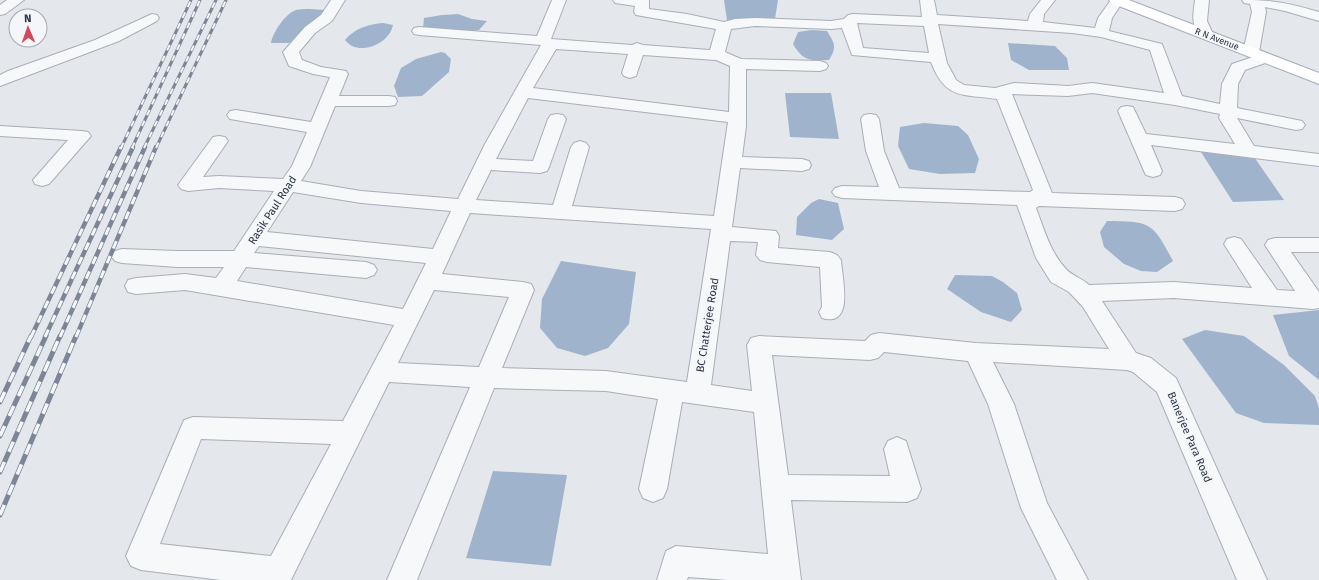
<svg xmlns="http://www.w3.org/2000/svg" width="1319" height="580" font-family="'Fira Sans',sans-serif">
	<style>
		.water { fill: #9fb4cc }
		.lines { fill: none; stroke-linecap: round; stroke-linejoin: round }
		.street-casing { stroke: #a9aeb7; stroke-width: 2 }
		.primary-casing { stroke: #a3abb8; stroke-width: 2 }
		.street { fill: #f7f8fa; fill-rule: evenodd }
		.primary { fill: #fff; fill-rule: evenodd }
		.rail-far2-casing { stroke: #7d8696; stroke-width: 3 }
		.rail-far1-casing { stroke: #7d8696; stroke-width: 4.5 }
		.rail-casing { stroke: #7d8696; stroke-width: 5 }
		.rail-far2 { stroke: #f4f6f9; stroke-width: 2; stroke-dasharray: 6; stroke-linecap: butt }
		.rail-far1 { stroke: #f4f6f9; stroke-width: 3; stroke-dasharray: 8; stroke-linecap: butt }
		.rail { stroke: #f4f6f9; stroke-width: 3.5; stroke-dasharray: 11; stroke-linecap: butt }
		.labels { text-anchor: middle; stroke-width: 3; stroke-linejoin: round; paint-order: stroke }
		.far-street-label { font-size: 9px; fill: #2b3445; stroke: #f4f6f9 }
		.street-label { font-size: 11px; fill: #2b3445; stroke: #f4f6f9 }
	</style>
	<rect width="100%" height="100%" fill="#e4e7ec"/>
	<path class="water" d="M724 0H778L775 19 727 20Z
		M309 9 325 10 324 16 289 43H271C273 32 285 14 296 10 300 9 305 9 309 9Z
		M458 14 472 19 487 21 479 30 458 33 423 28 424 18 442 15Z
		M383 23 393 25C390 41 368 53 352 46 350 45 347 42 345 40 355 28 369 24 383 23Z
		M811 30 827 31C835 44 837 47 829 60 810 61 803 61 793 44L798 32Z
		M1008 43 1055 46 1067 58 1069 70H1029L1011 60Z
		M441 52 445 53 451 59 449 72 422 96 398 97 394 86 401 68 416 59Z
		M785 93H831L839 139 790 137Z
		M924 123 958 126 968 135 979 159 975 173 940 174 909 169 898 146 900 127Z
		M1199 149 1252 154 1284 200 1233 202Z
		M819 199 838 203 844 229 832 240 796 235 797 217 811 203Z
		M1107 221C1151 221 1153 223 1173 261L1157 272 1141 271 1124 264 1104 247 1100 232Z
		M561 261 636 272 629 324 608 348 585 356 557 348 540 328 542 299Z
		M955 275 992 276 1003 282 1017 293 1022 310 1011 322 981 312 947 289Z
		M1319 310V380L1289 356 1273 315Z
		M1205 330 1244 336 1284 365 1315 396 1319 408V425L1264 423 1236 413 1182 339Z
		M493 471 567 475 551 566 466 558Z"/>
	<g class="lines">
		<g class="street-casing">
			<path id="street" d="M7 0H24L5 14 0 15V5Z
				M331 0H345L332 21 315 33 299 52 302 60 321 67 346 71 348 74 339 96H389L395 97 397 101 395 105 389 106H335L310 167 301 181 361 191 458 199 485 144 541 45 419 35 414 34 412 31 414 28 419 27 537 36 552 0H566L551 39 632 45 637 43 643 45 710 50 716 29 636 15 634 12 635 6 615 3 613 0H649V9L687 14 724 22 735 19 755 18 831 21 844 19 848 15 853 14 922 17 920 0H934L937 15 1028 21 1030 14 1041 0H1055L1044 14 1043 22 1095 28 1098 18 1111 0H1124L1112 18 1109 31 1162 44 1182 96 1220 104 1222 84 1232 64 1265 53 1271 55 1273 58 1271 61 1245 70 1238 84 1237 108 1302 121 1305 125 1302 129 1296 130 1237 118 1254 146 1319 154V166L1151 145 1162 171 1160 175 1153 177 1146 175 1144 171 1118 111 1121 107 1127 106 1133 107 1146 134 1235 144 1219 118 1220 114 1175 105 1092 93 1068 96 1012 94 1052 193 1175 197 1182 199 1185 204 1182 209 1175 211 1039 206 1036 208C1044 229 1050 252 1066 269 1072 276 1082 278 1089 285L1174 282 1252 288 1224 244 1227 239 1234 237 1241 239 1277 290 1295 291 1265 245 1268 240 1275 238H1319V252H1291L1319 292V308L1313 309 1174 298 1102 301 1136 353 1151 358 1176 378 1267 580H1237L1157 392 1133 372 1127 370 993 362 1014 404 1047 503 1088 580H1057L1021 508 988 404 968 361 884 352 878 358 870 360 772 355 788 475 890 476 884 449 888 441 897 437 906 441 921 489 917 498 907 502 791 500 801 580H728L688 577 687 580H657L666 551 676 546 768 554 754 412 682 402 667 489 663 498 653 502 643 498 639 489 658 399 606 391 494 388 417 580H387L470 387 389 382 291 580H221L141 570 131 566 126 556 184 420 193 417 343 421 394 325 185 290 136 294 128 292 125 286 128 280 136 278 185 274 216 278 224 267H177L122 263 115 261 111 256 115 251 122 249 177 251H234L274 191 219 188 188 191 181 189 178 185 213 137 219 136 225 137 228 141 203 177 219 176 283 179 292 166 307 132 236 120 230 119 227 115 230 111 236 110 311 122 330 77 313 74 289 66 283 52 305 27 321 15ZM857 23 924 26 929 53 863 48ZM938 24 1072 33 1101 37 1150 50 1164 93 1092 83 1068 86 1014 83 995 88 964 85 956 80 947 63ZM755 26 831 29 842 28 852 55 931 62C945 100 963 94 997 99L1033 190 1030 192 899 188 884 151 879 119 876 115 870 114 864 115 861 119 866 151 879 187 842 186 835 188 832 192 835 196 842 198 1017 205 1036 258 1051 282 1069 292 1083 307 1109 349 976 343 879 333 871 335 865 341 759 336 751 338 747 345 752 391 711 385 730 241 758 242 756 255 760 260 767 262 820 267 822 307 819 312 822 318C855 328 842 278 841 260L837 255 830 252 778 248 779 236 776 231 732 227 740 168 802 171 809 169 811 165 809 161 802 159 742 157 746 126V69L820 71 826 69 828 66 826 63 820 61 741 59 725 52 731 29ZM556 49 628 54 622 73 624 76 630 78 636 76 643 55 716 60 730 66 729 112 533 88ZM528 98 728 122 714 216 572 206 589 147 586 143 580 141 574 143 571 147 553 205 476 200 491 170 540 173 547 171 549 167 566 119 563 115 557 114 551 115 548 119 533 161 496 159ZM293 192 361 203 451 211 433 249 267 232ZM470 213 711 229 687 382 606 371 502 368 534 290 531 284 523 282 442 274ZM259 246 426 263 403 309 237 281 246 267 366 278 374 275 377 270 374 265 366 262 254 253ZM434 290 509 297 479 367 398 363ZM201 439 331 444 271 556 160 544Z
				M1195 0H1209L1207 21 1213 34 1210 37H1200C1191 25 1193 14 1195 0Z
				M1242 0C1274 0 1289 3 1319 12V21L1285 11 1265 7 1266 12 1259 52 1256 55H1246L1243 52 1252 12 1250 4 1244 3Z
				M152 14 157 15 159 18 157 21 119 41 0 86V75L8 71 95 40Z
				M0 126 82 131 88 132 91 136 49 184 42 186 35 184 33 180 68 140 0 136Z"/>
		</g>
		<g class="primary-casing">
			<path id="primary" d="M1109 0H1129L1319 73V84L1111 3Z"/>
		</g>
		<use href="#street" class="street"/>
		<use href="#primary" class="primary"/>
		<g class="rail-far2-casing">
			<path id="rail-far2" d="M121 148 191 0
				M132 148 200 0
				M144 148 216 0
				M156 148 226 0"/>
		</g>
		<g class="rail-far1-casing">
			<path id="rail-far1" d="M31 337 121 147
				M45 337 133 147
				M60 337 145 147
				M76 337 156 147"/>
		</g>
		<g class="rail-casing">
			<path id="rail" d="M0 402 31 336
				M0 436 46 336
				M0 472 60 336
				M0 515 76 336"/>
		</g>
		<use href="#rail-far2" class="rail-far2"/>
		<use href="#rail-far1" class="rail-far1"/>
		<use href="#rail" class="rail"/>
	</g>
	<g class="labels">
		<g class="far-street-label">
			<text transform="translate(1217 39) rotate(21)" y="3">R N Avenue</text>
		</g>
		<g class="street-label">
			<text transform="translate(272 210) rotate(-57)" y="4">Rasik Paul Road</text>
			<text transform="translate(707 325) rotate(-81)" y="4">BC Chatterjee Road</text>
			<text transform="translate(1190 437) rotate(67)" y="4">Banerjee Para Road</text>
		</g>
	</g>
	<g transform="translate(28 28) rotate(358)"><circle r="19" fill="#f4f6f9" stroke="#a4a8b1"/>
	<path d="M0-3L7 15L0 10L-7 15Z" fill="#d1495b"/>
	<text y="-6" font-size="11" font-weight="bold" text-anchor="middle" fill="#2b3445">N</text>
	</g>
</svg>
